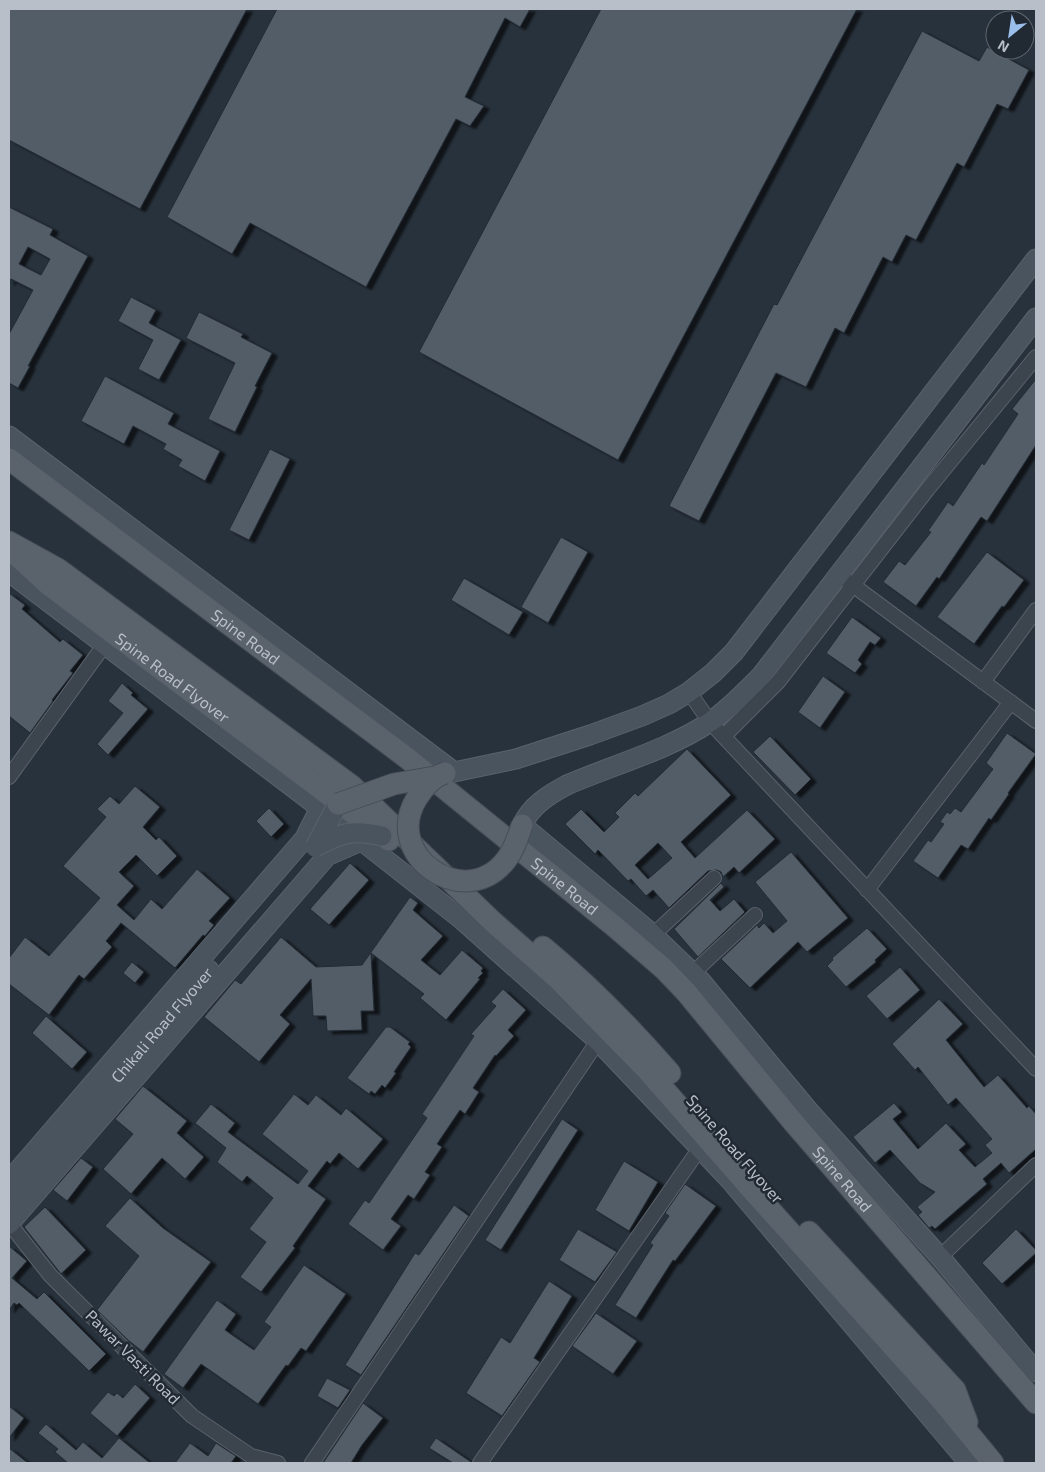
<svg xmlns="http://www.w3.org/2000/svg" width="1045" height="1472" font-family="'Exo 2',sans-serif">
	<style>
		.building { fill: #525d67; stroke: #232b34; fill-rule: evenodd; filter: url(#shadow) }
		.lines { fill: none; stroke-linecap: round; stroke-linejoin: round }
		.street-casing { stroke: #5a626b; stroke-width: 16 }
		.secondary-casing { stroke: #5a626b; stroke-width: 21 }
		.primary-casing { stroke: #454d56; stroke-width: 23 }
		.street { stroke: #3c444d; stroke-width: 14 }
		.secondary { stroke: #4a545f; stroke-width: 19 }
		.primary { stroke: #5a636c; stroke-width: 21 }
		.secondary-bridge-casing { stroke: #5a626b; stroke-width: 21; stroke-linecap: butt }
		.primary-bridge-casing { stroke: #454d56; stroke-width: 23; stroke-linecap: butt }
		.secondary-bridge { stroke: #4a545f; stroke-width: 19 }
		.primary-bridge { stroke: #5a636c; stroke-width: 21 }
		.labels { text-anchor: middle; stroke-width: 5; stroke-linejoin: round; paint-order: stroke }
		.street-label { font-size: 16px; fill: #b8bfc8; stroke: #212932 }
	</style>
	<defs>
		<filter id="shadow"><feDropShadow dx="5.5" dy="3" stdDeviation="1" flood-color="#0009"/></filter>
	</defs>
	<rect width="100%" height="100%" fill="#28323c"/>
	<path class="building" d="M9 9H247L140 209 9 140Z
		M277 9H530L520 27 505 18 465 97 484 106 470 126 456 119 366 287 250 223 232 254 167 217Z
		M601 9H857L618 460 419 352Z
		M922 31 979 61 987 47 1029 70 1008 109 997 104 964 167 957 163 916 240 906 235 892 262 883 257 844 333 835 328 806 387 776 373 699 521 669 506 774 304 777 305Z
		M9 207 53 229 50 235 88 256 28 366H30L18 388 9 383V334L33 290 11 279 9 283ZM28 247 50 259 41 275 19 264Z
		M131 297 156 310 149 323 181 340 159 380 138 369 153 340 118 321Z
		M199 312 243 334 241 337 272 353 255 386 257 387 235 432 208 419 235 363 186 338Z
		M105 376 174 413 168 424 220 451 205 481 178 466 182 460 163 449 166 444 133 426 124 444 81 421Z
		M1036 379V445L987 521 981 517 939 579 937 577 916 606 883 582 899 561 905 565 931 532 928 531 948 502 953 506 982 463 984 465 1018 414 1012 409Z
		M270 449 290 459 249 540 229 530Z
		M561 537 588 552 548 623 521 607Z
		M987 552 1024 580 1004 607 1002 606 974 644 937 617Z
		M464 578 523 612 509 635 451 600Z
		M9 593 25 605 22 609 60 642 63 639 83 655 70 671 73 673 52 700 53 701 30 733 9 716Z
		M852 617 881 638 875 645 870 642 858 660 862 664 855 673 826 653Z
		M823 676 845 692 820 728 798 712Z
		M122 683 133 693 131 695 148 709 108 755 97 744 123 713 108 701Z
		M1007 733 1036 754 1008 793 1009 794 991 820 989 818 968 849 961 845 938 878 913 861 928 840 931 842 944 824 940 822 947 812 950 814 955 808 961 812 993 769 986 763Z
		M770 736 811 779 795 795 753 752Z
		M687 749 731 795 681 842 695 858 747 810 775 839 739 873 734 867 723 877 721 872 717 870 708 871 669 908 653 890 646 896 631 879 628 881 598 850 595 854 565 824 581 809 604 832 619 817 615 813 635 793 638 796ZM658 843 672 858 648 879 635 865Z
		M135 786 160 807 143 827 156 840 159 837 177 856 157 876 136 855 119 872 134 886 117 905 134 920 151 899 162 909 197 869 230 898 209 921 214 925 205 936 203 935 175 968 121 923 106 941 112 947 84 979 79 975 49 1015 9 984V958L25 937 49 956 100 898 63 866 106 817 97 809 110 796 119 804Z
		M269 808 284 824 271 837 256 821Z
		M791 852 848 918 807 952 798 942 750 988 721 959 757 925 759 928 764 923 773 933 787 921 755 882Z
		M350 863 369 880 329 925 310 909Z
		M721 883 724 887 710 900 720 911 734 899 745 912 698 957 674 929Z
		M410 897 418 903 413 910 443 936 421 960 440 975 462 950 483 968 481 971 483 973 478 978 480 979 446 1020 420 998 424 994 371 953 374 1011H361L362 1030 327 1031 326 1016H313L311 979 280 1015 290 1024 259 1062 204 1017 235 980 241 984 281 937 316 967 362 965Z
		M867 928 887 949 875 960 876 962 846 987 827 966 833 960 832 958Z
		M132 962 144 972 135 983 123 973Z
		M900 967 920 990 887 1019 866 996Z
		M503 989 526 1010 508 1030 514 1036 496 1056 495 1055 473 1088 479 1092 465 1114 460 1110 437 1144 442 1147 425 1172 430 1175 414 1199 408 1195 391 1219 401 1226 383 1250 348 1224 365 1200 369 1203 427 1118 422 1114 474 1036 471 1034 496 1006 491 1002Z
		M939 999 963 1024 946 1040 984 1087 998 1075 1027 1108 1029 1106 1036 1114V1149L1009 1173 1001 1163 983 1179 987 1184 935 1229 932 1226 929 1228 918 1215 922 1212 917 1207 935 1192 920 1183 890 1150 875 1163 853 1137 894 1103 902 1112 893 1119 918 1149 946 1123 966 1144 959 1150 975 1167 992 1153 985 1145 992 1139 956 1098 948 1105 918 1067 915 1070 892 1044Z
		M46 1016 87 1052 72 1069 32 1033Z
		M386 1027H390L410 1042 408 1044 411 1047 394 1072 396 1073 385 1088 382 1085 375 1094 371 1091 369 1094 347 1078Z
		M143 1086 187 1121 177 1133 204 1157 185 1179 162 1158 131 1194 103 1169 133 1134 115 1119Z
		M294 1094 308 1105 316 1095 341 1115 346 1108 383 1139 358 1169 339 1153 330 1164 327 1161 308 1186 326 1199 293 1246 295 1248 261 1292 240 1277 266 1242 249 1229 273 1198 247 1176 242 1182 217 1162 226 1148 195 1123 211 1104 235 1123 228 1132 298 1184 308 1171 262 1134Z
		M562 1119 578 1130 501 1250 485 1240Z
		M81 1158 93 1167 67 1201 53 1190Z
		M624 1161 658 1182 629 1231 595 1210Z
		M685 1184 716 1206 675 1261 673 1260 636 1318 615 1305 653 1245 650 1243 669 1216 665 1213Z
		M130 1198 163 1228 211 1262 143 1352 128 1340 97 1310 139 1256 105 1226Z
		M454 1205 469 1216 361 1375 345 1365 415 1253 419 1255Z
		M45 1207 86 1250 61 1274 24 1227Z
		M578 1229 617 1252 595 1282 559 1260Z
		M1016 1229 1036 1250V1253L1002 1284 982 1263Z
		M9 1246 27 1261 12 1278 37 1299 44 1292 106 1354 89 1371 19 1303 17 1305 14 1303 9 1310Z
		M304 1265 346 1294 306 1351 301 1348 288 1366 286 1365 258 1404 201 1364 183 1388 164 1374 217 1300 236 1314 225 1330 254 1350 271 1327 264 1322Z
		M549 1281 572 1296 534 1358 540 1362 502 1416 466 1393 501 1337 510 1343Z
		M596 1313 637 1341 613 1374 572 1346Z
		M327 1378 350 1390 338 1408 317 1396Z
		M135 1384 150 1398 117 1436 90 1413 108 1392 114 1396 117 1393 123 1398Z
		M363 1403 383 1418 362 1445 351 1463H323Z
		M9 1406 24 1418 9 1438Z
		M46 1424 76 1450 83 1442 102 1458 119 1438 150 1463H68L55 1452 58 1449 38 1433Z
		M436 1438 471 1462V1463H453L429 1448Z
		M190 1443 208 1456 216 1443 236 1456 231 1463H175Z
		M9 1448 28 1463H9Z"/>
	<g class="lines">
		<g class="street-casing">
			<path id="street" d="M846 580 1036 721
				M983 682 1036 610
				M689 692 710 722 1036 1069
				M724 736 778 682 927 490 1036 357
				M9 777 105 644
				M867 890 1011 702
				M653 935 714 878
				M693 973 755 915
				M9 1223 50 1275 192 1416 251 1456 278 1463
				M940 1257 1036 1165
				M312 1463 598 1041
				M480 1463 700 1148"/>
		</g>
		<g class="secondary-casing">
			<g id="secondary">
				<path d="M1036 318 761 676C745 692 729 709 710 722 668 750 613 765 567 785 548 795 531 806 522 825L650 932 700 980 808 1110 940 1257 1036 1372"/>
				<path d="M9 436 454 772 516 759 590 735 642 716 669 704 689 692 713 673 734 652 1036 259"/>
				<path d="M9 572 320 808 460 918 598 1041 730 1180 969 1463"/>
				<path d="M9 1181 305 838 320 808"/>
				<path id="s1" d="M9 1202 209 970"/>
				<path d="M9 1224 327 856 361 841"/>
			</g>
		</g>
		<g class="primary-casing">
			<g id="primary">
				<path id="s2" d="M9 459 407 758 614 926 664 969 686 992 794 1123 1036 1403"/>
				<path d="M9 542 58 569 352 786 493 922 557 978 648 1071 753 1191 943 1402 993 1463"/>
				<path id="s3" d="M16 555 49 585 389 840"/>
				<path d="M543 947C589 985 631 1028 670 1073"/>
				<path d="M809 1232 955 1390 967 1422"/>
			</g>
		</g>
		<use href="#street" class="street"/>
		<use href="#secondary" class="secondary"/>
		<use href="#primary" class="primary"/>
		<g class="secondary-bridge-casing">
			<path id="secondary-bridge" d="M315 847C341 833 352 829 382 836
				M315 847 338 804"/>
		</g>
		<g class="primary-bridge-casing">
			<path id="primary-bridge" d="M445 773C432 777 424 787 417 798 381 855 465 913 506 860 514 850 518 837 522 825
				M338 804 394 784 435 777"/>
		</g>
		<use href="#secondary-bridge" class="secondary-bridge"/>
		<use href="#primary-bridge" class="primary-bridge"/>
	</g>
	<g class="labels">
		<g class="street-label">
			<text dy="6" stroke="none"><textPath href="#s2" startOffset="296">Spine Road</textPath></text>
			<text dy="6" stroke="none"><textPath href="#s3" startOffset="199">Spine Road Flyover</textPath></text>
			<text dy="6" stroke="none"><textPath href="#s2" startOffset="701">Spine Road</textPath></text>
			<text dy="6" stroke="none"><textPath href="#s1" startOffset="234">Chikali Road Flyover</textPath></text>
			<text transform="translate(735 1149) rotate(49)" y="6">Spine Road Flyover</text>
			<text dy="6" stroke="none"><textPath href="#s2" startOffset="1106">Spine Road</textPath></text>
			<text transform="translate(133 1357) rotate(45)" y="6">Pawar Vasti Road</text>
		</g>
	</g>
	<rect width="1045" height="1472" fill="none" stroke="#b8bfc8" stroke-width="20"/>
	<g transform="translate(1010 35) rotate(210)"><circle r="24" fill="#212932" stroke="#5d656e"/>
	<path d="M0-4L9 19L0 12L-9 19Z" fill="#9abfeb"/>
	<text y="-8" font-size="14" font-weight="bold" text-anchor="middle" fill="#b8bfc8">N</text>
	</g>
</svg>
